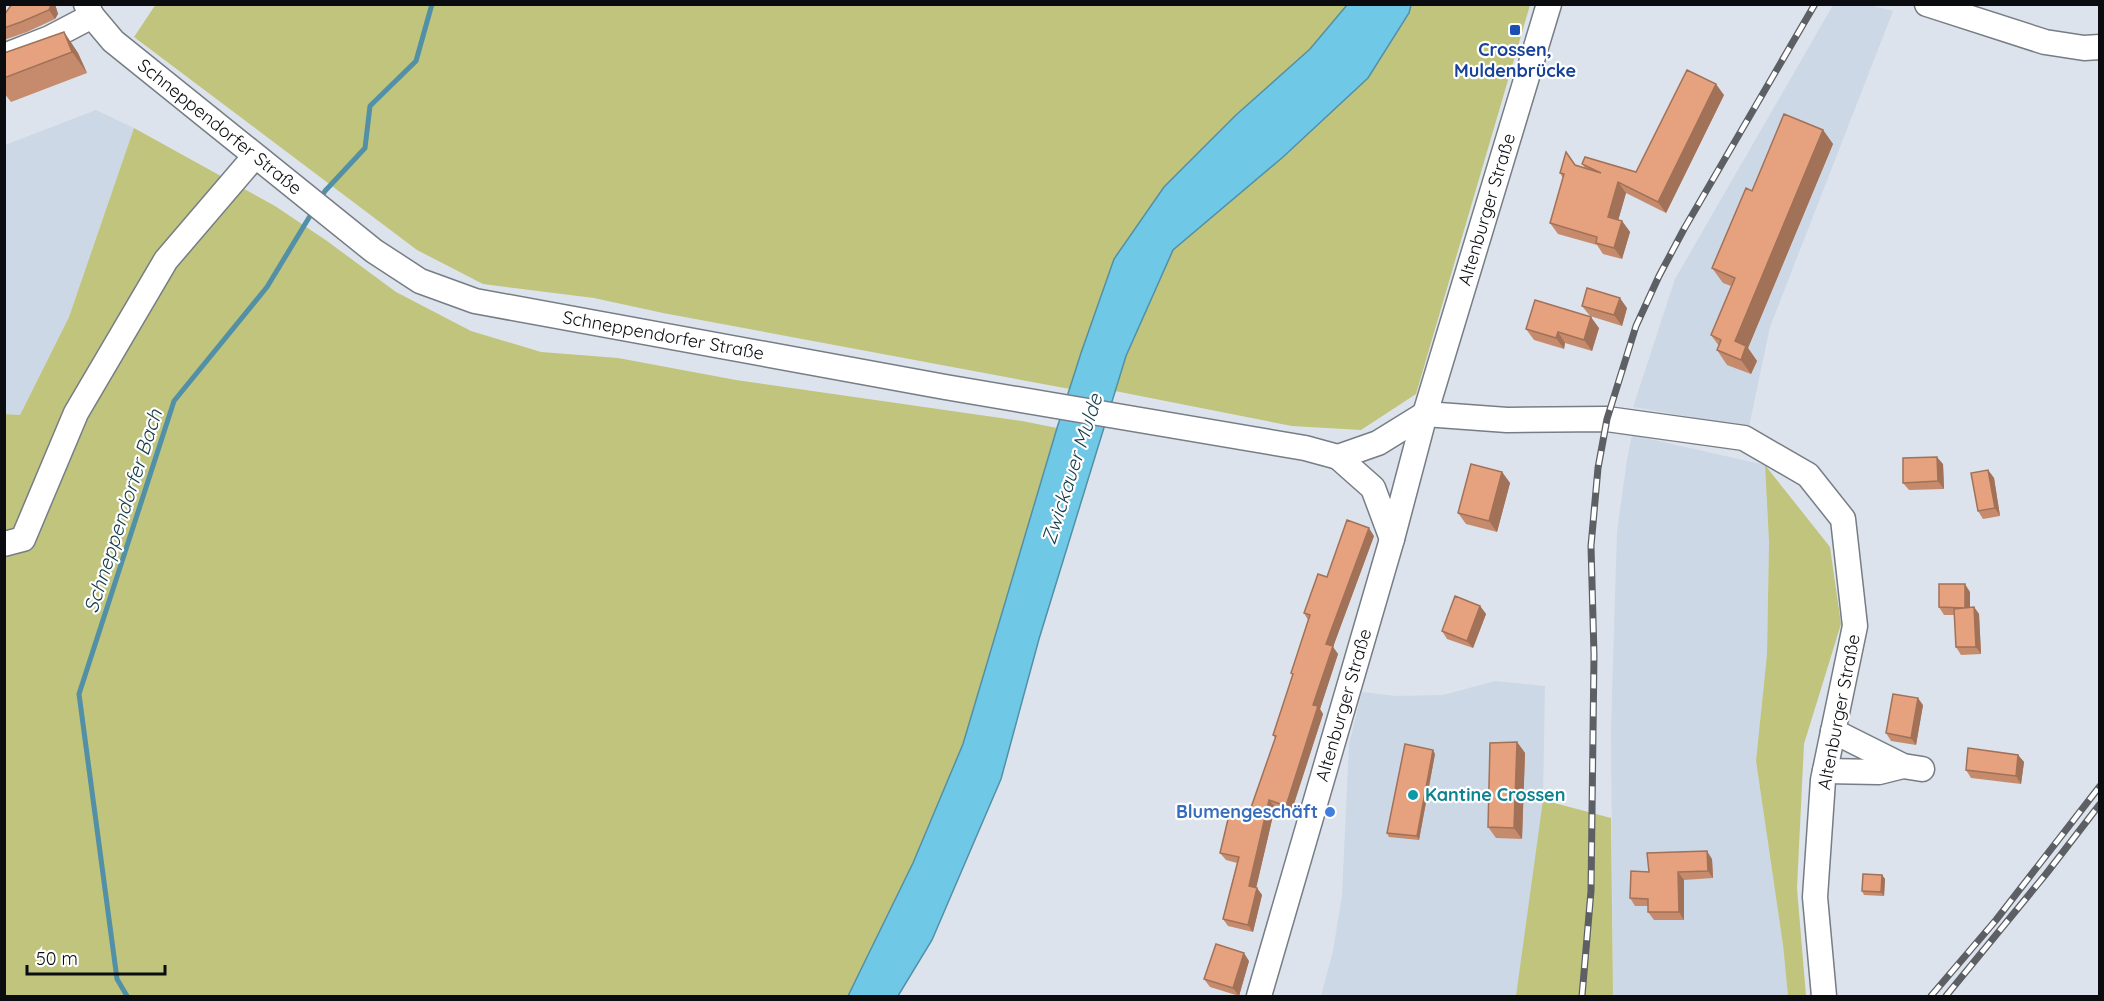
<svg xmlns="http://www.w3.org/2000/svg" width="2104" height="1001" font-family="Quicksand,sans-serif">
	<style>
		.built { fill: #cdd8e7 }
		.green { fill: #c0c47c }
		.water { fill: #70c8e7; stroke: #5190a6; stroke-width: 1.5 }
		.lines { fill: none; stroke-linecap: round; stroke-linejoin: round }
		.stream { stroke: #5190a6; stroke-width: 5 }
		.minor-casing { stroke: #777d85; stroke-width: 27 }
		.minor { stroke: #fff; stroke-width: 24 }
		.rail-casing { stroke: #5c6065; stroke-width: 7 }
		.rail { stroke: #fff; stroke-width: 4.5; stroke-dasharray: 14; stroke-linecap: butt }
		.wall { fill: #c68b6c }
		.shaded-wall { fill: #a17158 }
		.building { fill: #e6a27e; stroke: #a17158; stroke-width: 1.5 }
		.transit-dot { fill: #1a4fb4; stroke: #fff; stroke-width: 2 }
		.culture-dot { fill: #0f9aa8; stroke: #fff; stroke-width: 2 }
		.shop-dot { fill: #3f7fe0; stroke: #fff; stroke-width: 2 }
		.labels { text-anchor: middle; stroke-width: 4.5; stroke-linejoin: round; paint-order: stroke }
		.transit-label { font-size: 18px; font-weight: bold; fill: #164399; stroke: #fff }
		.street-label { font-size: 18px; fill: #0a0c0f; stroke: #fff }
		.culture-label { font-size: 18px; font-weight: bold; fill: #0d838f; stroke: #fff; text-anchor: start }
		.shop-label { font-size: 18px; font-weight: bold; fill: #366cbe; stroke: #fff; text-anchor: end }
		.water-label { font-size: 20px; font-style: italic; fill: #123b48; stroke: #fff }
	</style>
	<rect width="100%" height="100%" fill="#dce3ec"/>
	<path class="built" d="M1833 5H1870L1893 11 1770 327 1749 427 1633 407 1675 279Z
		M96 110 134 128 69 317 20 415 5 414V145Z
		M1632 435 1765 465 1769 542 1767 654 1756 761 1783 945 1788 996H1613L1611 729 1617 532 1627 459Z
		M1495 681 1545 686 1543 800 1531 913 1516 996H1321L1333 951 1342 895 1349 744 1362 692 1396 696 1443 695Z"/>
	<path class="green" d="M156 4 1347 5 1310 49 1236 115 1164 187 1114 259 1070 389 663 313 594 298 483 284 417 250 134 37Z
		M1411 5H1530L1416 394 1361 430 1292 426 1115 391 1126 356 1173 250 1283 157 1368 78 1409 14Z
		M134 128 275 206 327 241 396 292 471 331 541 352 618 358 736 380 1022 421 1057 428 963 744 913 863 848 996H5L4 414 20 415 69 317Z
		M1765 465 1830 547 1841 624 1804 744 1797 888 1806 996H1788L1783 945 1756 761 1767 654 1769 542Z
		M1543 800 1611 818 1613 996H1516Z"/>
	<path class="water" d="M1347 5H1411L1409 13 1368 78 1283 157 1173 250 1126 356 1039 639 1001 779 932 940 898 996H848L913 863 963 744 1057 428 1081 353 1114 259 1164 187 1236 115 1310 49Z"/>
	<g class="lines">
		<path class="stream" d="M319 201 325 191 365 148 370 106 416 61 432 4
			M127 996 117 979 79 694 174 401 267 287 313 211"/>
		<g class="minor-casing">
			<g id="minor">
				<path id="s1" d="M86 4 92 16 113 41 374 251 420 281 475 301 945 387 1305 448 1338 457 1378 443 1425 414"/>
				<path d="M1927 4 2045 42 2084 48 2100 47"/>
				<path d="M4 56 50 38 92 16"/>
				<path d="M1425 414 1507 420 1607 419 1744 438 1808 475 1843 519 1855 626 1823 780 1815 897 1824 996"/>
				<path d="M1338 457 1373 488 1392 539"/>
				<path d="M4 544 23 539 76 413 166 260 255 156"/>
				<path d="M1833 731 1903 766 1922 769"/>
				<path d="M1825 771 1879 772 1903 766"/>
				<path id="s2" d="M1259 996 1392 539 1425 414 1549 4"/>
			</g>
		</g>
		<use href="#minor" class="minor"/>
		<g class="rail-casing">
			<path id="rail" d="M1582 996 1591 891 1594 655 1591 546 1598 468 1607 419 1636 326 1659 276 1684 229 1815 4
				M1931 996 1996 920 2100 786
				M1946 996 2046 874 2100 804"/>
		</g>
		<use href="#rail" class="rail"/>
	</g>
	<path class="wall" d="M12 4H55L58 14 55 19 27 32 4 40V14H5Z
		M64 32 78 53 87 73 11 102 4 93V53Z
		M1724 95 1666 213 1626 193 1618 220 1622 221 1630 232 1622 259 1603 254 1597 245 1558 234 1550 223 1563 178 1560 173 1575 166 1586 169 1582 164 1636 172Z
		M1823 130 1833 144 1748 348 1757 361 1751 374 1727 365 1717 350 1719 346 1711 335 1731 286 1723 283 1712 268 1752 191Z
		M1582 306 1627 308 1622 326 1590 316Z
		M1599 328 1592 351 1565 343 1564 349 1534 340 1526 329Z
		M1943 464 1944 489 1909 490 1903 483Z
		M1988 470 1994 478 2000 516 1983 519 1978 511Z
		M1502 472 1510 483 1497 532 1466 524 1458 513Z
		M1374 536 1333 647 1338 654 1320 709 1323 714 1291 813 1275 807 1256 887 1262 895 1253 932 1228 926 1223 919 1237 863 1226 860 1220 853 1247 819 1275 738 1273 735 1293 676 1291 673 1308 620 1304 613Z
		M1970 592V607H1974L1979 614 1981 654 1961 655 1956 647 1955 615H1944L1939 607Z
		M1480 606 1486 614 1473 648 1447 639 1442 631Z
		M1923 705 1916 745 1891 741 1886 733Z
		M1517 742 1525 753 1522 839 1496 838 1488 827Z
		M1435 754 1419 840 1389 837 1387 833Z
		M2018 755 2024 762 2021 784 1971 778 1966 770Z
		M1712 859 1713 878 1684 880V920H1654L1648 912V906H1635L1630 898 1649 872Z
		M1882 875 1885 879 1884 896 1864 895 1862 891Z
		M1249 961 1239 996 1210 987 1204 979Z"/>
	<path class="shaded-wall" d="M51 4H55L58 14 55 19 49 10Z
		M64 32 78 53 87 73 72 52Z
		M1716 84 1724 95 1666 213 1658 202Z
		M1823 130 1833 144 1748 348 1757 361 1751 374 1741 360 1735 341Z
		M1618 182 1626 193 1616 228 1608 217Z
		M1622 221 1630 232 1622 259 1614 248Z
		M1620 298 1627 308 1622 326 1614 315Z
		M1591 317 1599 328 1592 351 1584 340Z
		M1558 332 1565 343 1564 349 1556 338Z
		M1937 457 1943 464 1944 489 1938 481Z
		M1988 470 1994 478 2000 516 1995 508Z
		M1502 472 1510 483 1497 532 1489 521Z
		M1369 528 1374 536 1333 647 1338 654 1320 709 1323 714 1291 813 1286 806 1313 705 1326 644Z
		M1965 584 1970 592V615L1965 608Z
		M1480 606 1486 614 1473 648 1467 641Z
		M1974 607 1979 614 1981 654 1976 647Z
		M1918 698 1923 705 1916 745 1911 738Z
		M1517 742 1525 753 1522 839 1514 828Z
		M1433 750 1435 754 1419 840 1417 836Z
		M2018 755 2024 762 2021 784 2016 776Z
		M1269 800 1275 807 1255 893 1249 886Z
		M1707 851 1712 859 1713 878 1708 871Z
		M1678 872 1684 880V920L1679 912Z
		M1882 875 1885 879 1884 896 1881 892Z
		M1257 888 1262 895 1253 932 1248 925Z
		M1244 953 1249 961 1239 996 1233 988Z"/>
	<path class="building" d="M12 4H51V5L49 10 21 22 4 28V15Z
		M64 32 72 52 4 78V53Z
		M1687 70 1716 84 1658 202 1618 182 1608 217 1622 221 1614 248 1596 243 1597 237 1550 223 1564 174 1560 173 1566 152 1575 165 1601 173 1582 164 1585 157 1636 172Z
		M1784 114 1823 130 1735 341 1746 346 1741 360 1717 350 1721 340 1711 335 1735 278 1712 268 1746 188 1752 191Z
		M1587 288 1620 298 1614 315 1582 306Z
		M1535 300 1591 317 1584 340 1558 332 1556 338 1526 329Z
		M1937 457 1938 481 1903 483V458Z
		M1471 464 1502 472 1489 521 1458 513Z
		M1988 470 1995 508 1978 511 1971 473Z
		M1347 520 1369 528 1326 644 1333 646 1313 705 1318 706 1286 806 1269 800 1249 886 1257 888 1248 925 1223 919 1239 857 1220 853 1229 815 1247 819 1276 736 1273 735 1293 674 1291 673 1310 615 1304 613 1318 574 1327 577Z
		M1939 584H1965V608L1939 607Z
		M1455 596 1480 606 1467 641 1442 631Z
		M1974 607 1976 647H1956L1954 609Z
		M1893 694 1918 698 1911 738 1886 733Z
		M1517 742 1514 828 1488 827 1490 743Z
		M1405 744 1433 750 1417 836 1387 833Z
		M1968 748 2018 755 2016 776 1966 770Z
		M1707 851 1708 871 1678 872 1679 912H1648V899L1630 898 1631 871 1649 872 1647 853Z
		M1863 874 1882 875 1881 892 1862 891Z
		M1216 944 1244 953 1233 988 1204 979Z"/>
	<rect class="transit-dot" x="1509" y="24" width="12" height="12" rx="3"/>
	<circle class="culture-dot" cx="1413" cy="795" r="6"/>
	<circle class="shop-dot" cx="1330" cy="812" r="6"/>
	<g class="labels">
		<g class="transit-label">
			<text x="1515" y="56">Crossen,<tspan x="1515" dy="21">Muldenbrücke</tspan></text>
		</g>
		<g class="street-label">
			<text dy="6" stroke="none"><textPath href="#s1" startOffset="183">Schneppendorfer Straße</textPath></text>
			<text dy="6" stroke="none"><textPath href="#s2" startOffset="819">Altenburger Straße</textPath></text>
			<text dy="6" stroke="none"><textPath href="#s1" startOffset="686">Schneppendorfer Straße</textPath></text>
			<text dy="6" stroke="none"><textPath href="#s2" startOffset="303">Altenburger Straße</textPath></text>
			<text transform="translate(1839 712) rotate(-79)" y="6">Altenburger Straße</text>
		</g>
		<g class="culture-label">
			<text x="1425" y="801">Kantine Crossen</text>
		</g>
		<g class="shop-label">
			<text x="1318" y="818">Blumengeschäft</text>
		</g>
		<g class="water-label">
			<text transform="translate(1072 469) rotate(-72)" y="7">Zwickauer Mulde</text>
			<text transform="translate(123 511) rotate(-72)" y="7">Schneppendorfer Bach</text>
		</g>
	</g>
	<rect width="2104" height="1001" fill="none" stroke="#0a0c0f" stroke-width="12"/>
	<path d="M27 965v9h138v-9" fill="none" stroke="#0a0c0f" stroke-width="3"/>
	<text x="36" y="965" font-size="18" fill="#0a0c0f" stroke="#ffffff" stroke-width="4.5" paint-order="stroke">50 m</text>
</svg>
